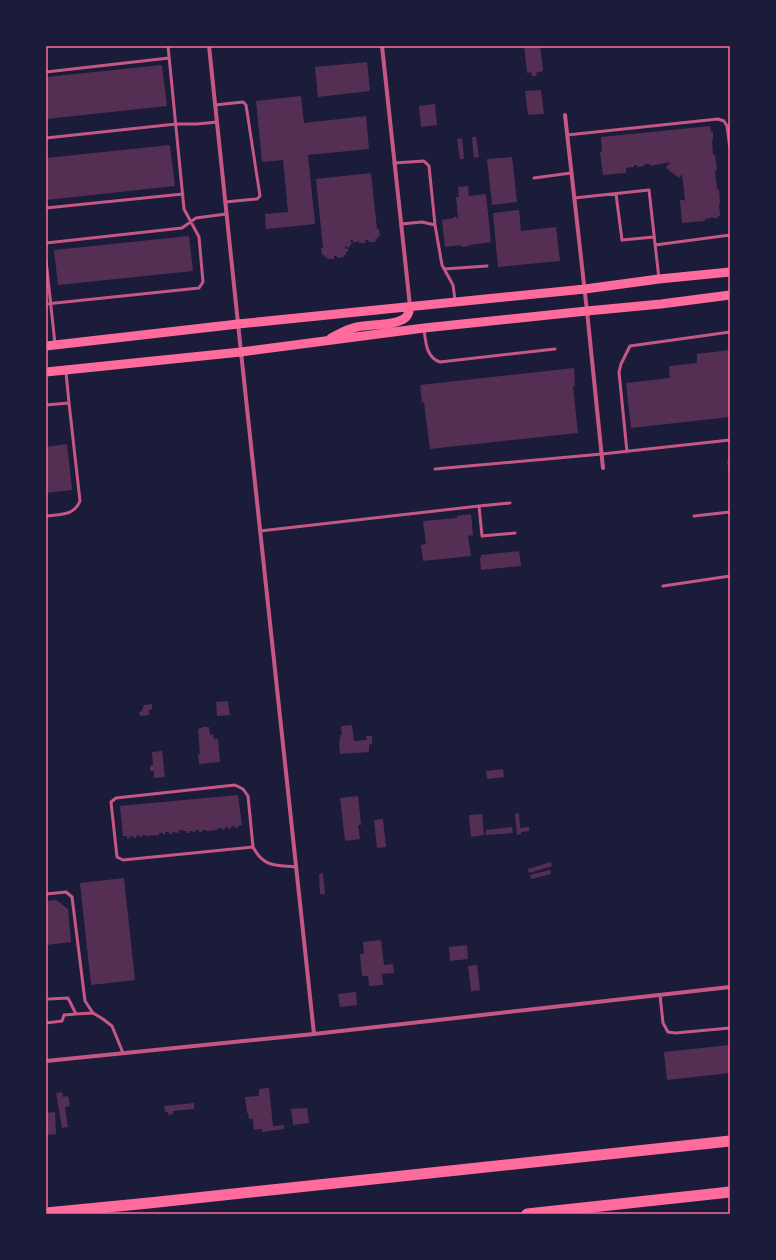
<svg xmlns="http://www.w3.org/2000/svg" width="776" height="1260" font-family="Inter,sans-serif">
	<style>
		.building { fill: #542f53 }
		.lines { fill: none; stroke-linecap: round; stroke-linejoin: round }
		.service { stroke: #c65784; stroke-width: 3 }
		.minor { stroke: #c65784; stroke-width: 4 }
		.primary { stroke: #ff6b9d; stroke-width: 9 }
		.motorway { stroke: #ff6b9d; stroke-width: 11 }
		.neatline { fill: none; stroke: #ff6b9d; stroke-width: 1.5 }
	</style>
	<rect width="100%" height="100%" fill="#1b1b3a"/>
	<path class="building" d="M524 46H540L543 71 536 73 537 76H532L531 72 527 73Z
		M367 62 370 91 318 97 315 67Z
		M162 65 167 106 46 119V77Z
		M541 90 544 114 528 115 525 91Z
		M301 96 304 123 366 116 369 149 308 155 315 224 266 229 265 214 288 212 283 160 262 162 256 101Z
		M435 104 437 125 421 127 419 106Z
		M710 126 711 132H713V140H712L713 155H715L717 170 715 171 717 190 719 189 720 204 719 205 720 216H718V218H713L712 217H711V218L705 219V221L682 223 680 200H685L682 174 679 178 666 168 670 162 650 166V164H644L645 166 637 167V165H634V167L626 168V173L603 175 600 152H602L601 137Z
		M472 137H476L479 157 474 158Z
		M462 138 464 159H460L457 139Z
		M170 145 175 186 46 200V158Z
		M512 157 517 202 492 205 487 159Z
		M371 173 377 229H379L380 236 377 237 378 239H375L376 242H369L368 240H365L366 243H359V241L353 243V240H351L350 241 352 243 348 248 346 246 345 247V249L348 248V252H346V255H344V257L337 258V256H334V259H327V257H325L324 255H322L321 248H323L316 179Z
		M468 186 469 196 486 194 491 242 469 245V246L461 247V245L445 247 442 220 454 218V217L456 216V218H458L456 197H459L458 187Z
		M519 210 521 231 556 227 560 261 498 267 493 213Z
		M189 236 193 271 58 285 54 250Z
		M730 350V417L631 428 626 383 670 378 669 366 697 363V354Z
		M574 368 575 386H573L578 433 430 449 424 402 422 403 420 385Z
		M67 444 72 490 46 493V447Z
		M730 459V476H729L727 460Z
		M471 514 473 535 468 536 471 556 423 561 421 545 426 544 423 521 457 518V516Z
		M519 551 521 566 481 570 480 558H481V555Z
		M228 701 230 715 217 716 216 702Z
		M152 704V709L149 710V715L140 716 139 712 142 711 144 705Z
		M352 725 354 741 367 740 366 736H372V744L369 745V752L340 754 339 742H340V735H342L341 726Z
		M202 727H209L210 735 213 734 214 739H218L220 762 199 764 198 754H200L198 729 202 728Z
		M162 751 165 777 154 778V771H150V766L153 765 152 752Z
		M503 769 504 777 487 779 486 771Z
		M238 795 242 825 238 826V828H235V826L231 827V829H229L228 827H225V829L222 830V828H218V830L206 831V830H202V832H199V830H195V832L193 833V831H189V833H186V831L182 830 178 831 179 833 172 832V834H169V832H165V834L163 835V833H159V835L146 836V835H142L143 837H140V835L136 836V838H134L133 836H129L130 838 127 839V836H123L120 806Z
		M358 796 361 825H358L360 839 345 841 340 798Z
		M519 813 520 828 529 827V831L521 832V834L517 835 515 814Z
		M482 814 484 835 471 837 469 815Z
		M383 819 386 847 377 848 374 820Z
		M512 827 513 833 486 835V830Z
		M551 862 552 866 529 873 528 869Z
		M550 870 551 874 531 879 530 875Z
		M323 873 325 894H320L319 874Z
		M124 878 135 980 91 985 80 883Z
		M56 900 68 909 71 942 46 945V901Z
		M381 940 384 965 393 964 394 973 382 974 383 985 369 986 368 976H362L360 954H364L363 942Z
		M467 945 468 959 450 961 449 947Z
		M477 965 480 990 471 991 468 966Z
		M356 992 357 1005 340 1007 338 994Z
		M730 1045V1073L667 1080 664 1052Z
		M269 1088 273 1126 284 1125V1129L262 1132V1129L254 1130 253 1119H249L248 1113H247L245 1097 259 1096V1089Z
		M62 1092 63 1097 68 1096 70 1106 65 1107 68 1127 62 1128 56 1093Z
		M194 1103V1109L173 1111V1114L168 1115V1112H165L164 1106Z
		M307 1108 309 1123 293 1125 291 1109Z
		M55 1112 56 1134 46 1135V1113Z"/>
	<g class="lines">
		<path class="service" d="M46 72 169 58
			M215 105 243 102 246 105 260 196 257 199 225 202
			M567 135 718 119 724 121 727 126 730 148
			M46 138 176 124H197L217 122
			M394 163 424 161 429 166 435 225 442 265 453 285 455 300
			M534 178 571 173
			M616 194 622 240 654 237
			M574 198 649 190 659 279
			M46 208 183 194
			M401 224 422 222 435 225
			M46 243 182 228 196 218 226 214
			M655 245 730 235
			M46 260 55 344
			M444 269 487 266
			M46 304 199 288 203 282 199 237 184 209 168 46
			M424 330C426 343 426 357 440 362L555 349
			M46 405 69 403 66 372
			M627 452 619 372 621 364 630 346 730 332
			M435 469 602 454 730 440
			M479 506 510 503
			M46 516C60 514 74 516 80 501L69 403
			M694 516 730 512
			M260 531 479 506 482 536 515 533
			M663 586 730 576
			M253 847 248 796 243 789 235 785 116 798 111 802 117 857 123 860 253 847C264 868 276 865 296 867
			M46 894 66 892 72 897 85 1001 93 1013 103 1019 112 1026 123 1053
			M660 995 663 1023 668 1032 675 1033 730 1028
			M75 1014 93 1013
			M46 1023 62 1021 64 1015 76 1014 68 998 49 999"/>
		<path class="minor" d="M209 46 241 352 314 1034
			M382 46 410 306
			M565 115 587 311 603 468
			M46 1061 314 1034 730 987"/>
		<path class="primary" d="M331 338C339 334 347 329 357 327 370 324 395 326 405 318 409 315 409 311 410 307
			M46 346 238 324 585 289 659 279 730 272
			M46 372 241 352 424 328 587 311 661 304 730 295"/>
		<path class="motorway" d="M46 1213 149 1203 730 1141
			M527 1214 730 1192"/>
	</g>
	<rect width="776" height="1260" fill="none" stroke="#1b1b3a" stroke-width="94"/>
	<rect x="47" y="47" width="682" height="1166" class="neatline"/>
</svg>
